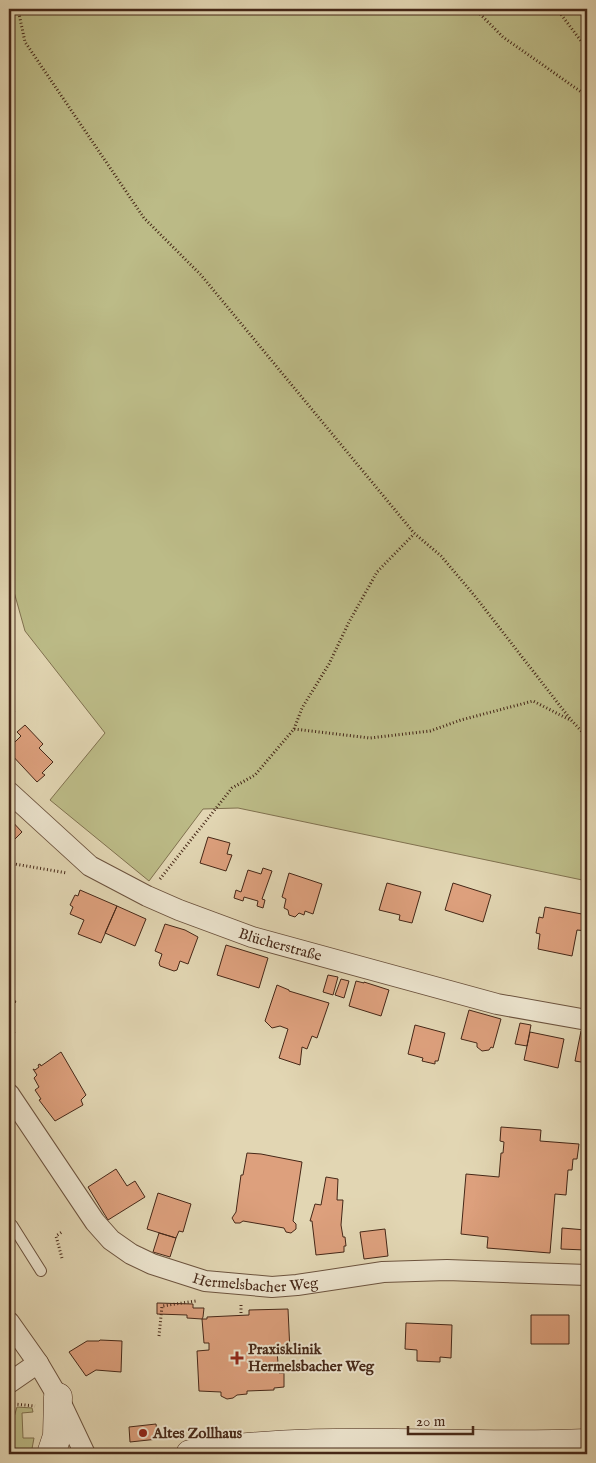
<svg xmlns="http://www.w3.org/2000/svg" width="596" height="1463" font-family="'IM FELL English',serif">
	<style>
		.green { fill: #bcbb87; stroke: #80714f }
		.building { fill: #dda07d; stroke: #452717 }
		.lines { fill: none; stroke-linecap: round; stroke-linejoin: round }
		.lane-casing { stroke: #6c533e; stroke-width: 12 }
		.street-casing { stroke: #6c533e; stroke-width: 22 }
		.secondary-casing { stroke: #452717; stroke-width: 29 }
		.path { stroke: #452717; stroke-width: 3; stroke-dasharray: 1 2.5; stroke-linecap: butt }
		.lane { stroke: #ece4ce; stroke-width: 10 }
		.street { stroke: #ece4ce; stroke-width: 20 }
		.secondary { stroke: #ece4ce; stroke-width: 28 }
		.poi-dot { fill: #8f2418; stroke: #ece4ce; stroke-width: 2 }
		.labels { text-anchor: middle; stroke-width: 4; stroke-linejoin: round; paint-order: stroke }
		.street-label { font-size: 15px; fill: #452717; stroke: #ece4ce }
		.poi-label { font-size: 15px; font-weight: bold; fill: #452717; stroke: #ece4ce; text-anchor: start }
	</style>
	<rect width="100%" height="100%" fill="#e2d6b3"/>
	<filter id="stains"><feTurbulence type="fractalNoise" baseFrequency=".004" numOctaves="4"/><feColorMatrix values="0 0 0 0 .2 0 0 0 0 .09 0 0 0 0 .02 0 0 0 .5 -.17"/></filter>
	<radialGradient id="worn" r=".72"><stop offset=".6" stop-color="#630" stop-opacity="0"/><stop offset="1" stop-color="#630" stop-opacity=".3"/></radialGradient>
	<path class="green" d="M9 9H587V881L238 808 203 809 149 881 50 800 105 733 25 631 9 574Z
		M17 1407 32 1408 33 1412 22 1413 23 1438H34L31 1454H9V1434Z"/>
	<path class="building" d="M9 705 15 712 9 718Z
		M25 725 43 744 39 748 53 762 42 773 45 775 37 782 9 752V748L21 736 17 732Z
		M9 818 22 832 9 845Z
		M208 837 230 843 227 854 232 855 226 871 200 863Z
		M263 868 272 871 262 899 265 900 263 908 257 906 258 901 244 897 243 901 234 898 236 890 241 892 248 870 261 874Z
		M289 873 322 884 313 914 305 911 304 915 299 913 295 917 289 915 288 910 284 908 286 899 282 897Z
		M387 883 421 892 412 923 399 920 400 915 379 910Z
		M453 883 491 895 483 922 445 910Z
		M80 890 117 906 101 943 78 934 84 920 70 914 73 907 70 905 75 895 78 896Z
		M117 906 146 919 135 946 105 933Z
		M545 907 587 915V931L577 930 572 956 538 949 540 934 536 933 539 917 543 918Z
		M165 924 185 930 198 937 188 964 180 961 177 970 174 971 160 966 159 963 162 954 155 951Z
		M226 945 268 958 259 988 217 975Z
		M328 975 338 977 333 995 323 992Z
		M341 979 349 981 344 998 335 995Z
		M356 981 364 983V982L389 990 381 1016 349 1006Z
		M277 985 289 990V991L329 1003 317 1038 312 1036 307 1049 302 1047 300 1065 279 1058 288 1029 280 1026 272 1028 265 1021Z
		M9 992 16 1002 9 1007Z
		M469 1010 501 1019 493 1048 491 1047 489 1050 482 1051 477 1047V1043L461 1039Z
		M520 1023 531 1025 527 1046 515 1044Z
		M9 1024 15 1033 9 1037Z
		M415 1025 445 1033 438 1061H435V1064L422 1061 423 1058 408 1054Z
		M581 1031 587 1032V1063L575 1061Z
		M530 1032 564 1039 558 1068 524 1060Z
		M61 1052 86 1095 81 1100 83 1105 55 1121 39 1100 41 1099 35 1090 39 1087 34 1078 37 1075 33 1069 35 1070 39 1067 38 1065 40 1064 41 1066Z
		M501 1127 541 1130 540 1141 579 1144 577 1159H573L572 1170H568L566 1195 555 1194 550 1253 487 1248 488 1237 461 1234 466 1174 499 1177 501 1153H503L504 1142 500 1141Z
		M247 1153 261 1154 302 1162 293 1221 296 1224V1229L291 1233 286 1232 284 1228 243 1221 240 1223H235L232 1218 236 1212 241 1175H243Z
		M116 1169 127 1186 135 1181 145 1197 108 1220 88 1187Z
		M326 1177 338 1179 337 1200H343L341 1225 343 1237H345L346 1246H344V1252L316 1255 312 1221H310L315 1204 321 1205Z
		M158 1193 191 1204 183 1232 179 1231 176 1238 147 1229Z
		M562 1228 586 1230 585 1250 561 1249Z
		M385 1229 388 1256 364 1259 360 1232Z
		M159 1233 176 1238 170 1257 153 1252Z
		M157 1303 193 1304V1308H204L203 1317 202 1319 187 1318V1315L157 1314Z
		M288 1309 290 1352H277L279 1373H284V1387L274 1388V1390L247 1391V1394L237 1395 233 1398 227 1399 221 1396V1392L199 1391 197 1351 209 1350V1343H204L202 1319H207V1317L249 1315V1310Z
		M531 1315H569V1344H531Z
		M406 1323 452 1325 451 1358 440 1357V1362L417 1361V1350L405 1349Z
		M100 1340 122 1341 121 1372 96 1370 86 1376 69 1352 87 1341H99Z
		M156 1424 158 1439 130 1442 129 1427Z"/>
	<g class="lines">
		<g class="lane-casing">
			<path id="lane" d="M12 1225 41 1271"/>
		</g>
		<g class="street-casing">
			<g id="street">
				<path id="s1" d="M9 792 90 866 147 896 179 910 252 937 497 1004 587 1020"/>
				<path id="s2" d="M9 1094 95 1222 111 1240 131 1254 152 1264 205 1281 272 1287 297 1285 383 1272 447 1270 587 1275"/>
				<path d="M9 1322 38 1363 58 1397 85 1454"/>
				<path d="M9 1383 38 1363"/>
			</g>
		</g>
		<g class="secondary-casing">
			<path id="secondary" d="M51 1454 57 1436 58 1397
				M190 1454C321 1433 455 1449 587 1443"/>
		</g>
		<path class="path" d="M18 9 25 42 144 218 201 275 414 533 441 556 474 595 571 720 587 737
			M475 9 503 37 587 96
			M557 9 587 49
			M294 729 302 708 329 664 349 622 377 572 414 534
			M9 863 67 873
			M160 879 232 788 255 775 294 729 370 738 430 731 461 720 533 701 570 720
			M62 1258 56 1236 62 1232
			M241 1305V1315
			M159 1336 162 1306 196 1301
			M14 1404 35 1406
			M9 1422 13 1403"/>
		<use href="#lane" class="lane"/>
		<use href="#street" class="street"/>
		<use href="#secondary" class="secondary"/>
	</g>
	<g class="poi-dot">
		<path d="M234.5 1350.5h5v5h5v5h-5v5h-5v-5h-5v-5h5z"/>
		<circle cx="143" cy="1433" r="5"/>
	</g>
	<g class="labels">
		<g class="street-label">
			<text dy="5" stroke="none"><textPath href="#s1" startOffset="316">Blücherstraße</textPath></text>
			<text dy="5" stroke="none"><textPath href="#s2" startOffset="332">Hermelsbacher Weg</textPath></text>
		</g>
		<g class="poi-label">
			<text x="248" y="1354">Praxisklinik<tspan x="248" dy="17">Hermelsbacher Weg</tspan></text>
			<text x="153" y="1438">Altes Zollhaus</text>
		</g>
	</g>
	<rect width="596" height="1463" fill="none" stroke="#e2d6b3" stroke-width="30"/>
	<rect x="10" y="10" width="576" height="1443" fill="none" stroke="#452717" stroke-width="2.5"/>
	<rect x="15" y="15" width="566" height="1433" fill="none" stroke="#452717"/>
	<path d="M408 1426v8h65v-8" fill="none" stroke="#452717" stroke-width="2.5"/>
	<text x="416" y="1426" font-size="15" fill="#452717" stroke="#ece4ce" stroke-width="4" paint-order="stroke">20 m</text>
	<rect width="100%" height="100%" filter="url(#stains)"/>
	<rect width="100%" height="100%" fill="url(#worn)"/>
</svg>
